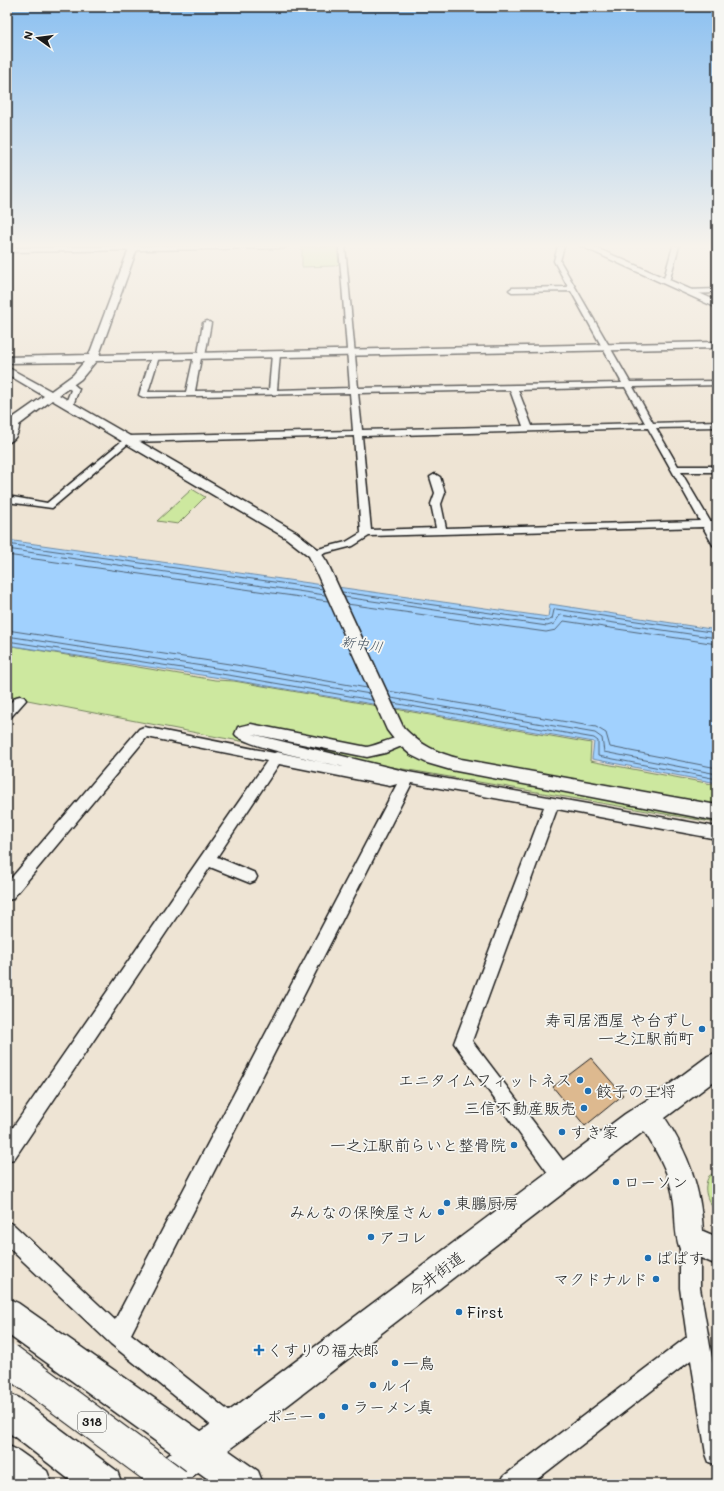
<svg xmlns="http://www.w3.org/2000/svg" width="724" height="1491" font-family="Mali,'Klee One',sans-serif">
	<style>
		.green { fill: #cde89f; stroke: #74825e }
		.water { fill: #a1d1fe; stroke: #6c89a4 }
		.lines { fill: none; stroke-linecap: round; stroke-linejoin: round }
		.shore { stroke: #516476; stroke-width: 1 }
		.building { fill: #ddb98f; stroke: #1c1c1c }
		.street-casing { stroke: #1c1c1c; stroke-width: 3 }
		.secondary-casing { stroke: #1c1c1c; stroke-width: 3 }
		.primary-casing { stroke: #1c1c1c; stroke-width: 3 }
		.street { fill: #f6f6f2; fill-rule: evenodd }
		.secondary { fill: #f6f6f2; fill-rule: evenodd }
		.primary { fill: #f6f6f2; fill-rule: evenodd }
		.primary-bridge-casing { stroke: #1c1c1c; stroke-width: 34; stroke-linecap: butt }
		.primary-bridge { stroke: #f6f6f2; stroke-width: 32 }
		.poi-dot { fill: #1f6fb2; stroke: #f6f6f2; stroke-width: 1.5 }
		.labels { text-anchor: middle; stroke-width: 3.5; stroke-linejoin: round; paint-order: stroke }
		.shield { fill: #f6f6f2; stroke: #5d5d5c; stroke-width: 1 }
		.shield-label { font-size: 12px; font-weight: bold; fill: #1c1c1c }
		.water-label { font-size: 14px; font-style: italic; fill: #445260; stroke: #f6f6f2 }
		.near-poi-label { font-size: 16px; fill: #1c1c1c; stroke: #f6f6f2; text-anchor: start }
		.near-street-label { font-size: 16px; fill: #1c1c1c; stroke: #f6f6f2 }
	</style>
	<rect width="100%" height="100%" fill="#eee4d4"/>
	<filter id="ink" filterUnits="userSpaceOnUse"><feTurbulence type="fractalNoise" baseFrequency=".025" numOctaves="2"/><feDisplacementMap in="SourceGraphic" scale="8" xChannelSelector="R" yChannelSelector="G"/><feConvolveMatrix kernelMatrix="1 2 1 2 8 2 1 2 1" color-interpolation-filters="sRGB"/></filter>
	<g filter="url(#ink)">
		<path class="green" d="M302 247H337L339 264 334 266 302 267Z
			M192 489 205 497 178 524 157 521Z
			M7 645 215 680 234 681 591 743 590 761 717 785V823L223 738 7 696Z
			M717 1171V1212C707 1202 702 1189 709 1176Z"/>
		<path class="water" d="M7 540 548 617 550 604 717 630V783L592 759 594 742 233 680 7 645Z"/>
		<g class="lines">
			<path class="shore" d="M7 544 323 589
				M7 549 325 595
				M7 555 328 601
				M342 592 547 621 552 619 554 610 556 609 717 633
				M344 597 547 626 554 624 560 615 717 638
				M347 604 546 632 556 630 564 621 717 644
				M7 630 236 665 367 688
				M7 636 235 671 370 694
				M7 641 234 676 372 700
				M388 691 596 727 606 733 610 747 717 768
				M391 698 595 733 602 738 604 752 717 774
				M393 703 594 738 598 741V756L717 779"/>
		</g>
		<path class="building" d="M591 1058 623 1095 585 1126 553 1087Z"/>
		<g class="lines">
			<g class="street-casing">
				<path id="street" d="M156 246H287L284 248 7 252V248Z
					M339 246H345L358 388 622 383 571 291 512 292 509 290 512 288 568 287 554 261 558 246H564L560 261 630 382 717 381V385L633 387 653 423 717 421V427L656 428 678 466H717V472H681L710 521H717V527H713L717 534V546L713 545 703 527 369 536 353 546 314 556 310 555 309 553 310 551 346 542 361 533 354 436 130 442 52 508 7 502V496L47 503 128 436 353 431 350 393 143 397 139 395 151 357 155 355 159 357 148 392H186L194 356 198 354 203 323 207 321 211 323 205 356 201 358 195 391 269 390 272 354 276 352 280 354 277 390 350 388ZM625 387 645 423 532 426 518 390ZM510 390 523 426 362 430 358 393ZM648 428 700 521 446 528 441 504 445 493 440 477 435 474 430 477 435 493 431 504 436 528 371 530 362 436Z
					M673 246H679L669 282 666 284 663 282Z
					M717 289V293L687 294 684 292 687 290Z
					M65 382H71L79 389 73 405 69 407 65 405 71 390 65 386Z
					M15 419 19 422C20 431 16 440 7 443V436L11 426 7 427V421Z
					M20 696 24 697 26 700 11 717 7 718V706L16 697Z
					M251 724 367 747C379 745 399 734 409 737L410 740 409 743 385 753 367 757 252 734 408 772 717 827V839L557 809 472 1041 570 1170 572 1177 570 1184 563 1186 556 1184 454 1043 544 807 412 783 131 1334 240 1420 243 1428 240 1436 232 1439 224 1436 111 1344 7 1246V1222L14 1225 115 1320 397 784 390 786 279 764 217 857 255 873 257 877 255 881 250 883 210 867 14 1159 7 1161V1136L267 761 147 737 12 899 7 900V883L139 729 144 727 274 753 277 752 348 768C329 763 242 746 235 734L238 727Z
					M690 1229 697 1232 700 1239V1288L717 1387V1465L709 1462 706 1454 691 1360 531 1484H500L504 1476 687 1337 680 1288V1239L683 1232Z"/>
			</g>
			<g class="secondary-casing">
				<path id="secondary" d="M130 246H138L99 355 717 342V348L96 361 81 379 59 395 296 532 319 550 327 562 403 727C420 745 437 753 461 759L717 805V821L451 770 427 763 411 755 397 743 387 730 309 556 286 538 52 400 11 431 7 432V422L44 396 7 374V367L51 391 73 375 84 362 7 363V357L89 355Z
					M581 246H592L717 301V308Z
					M717 1052V1079L665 1118C688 1153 701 1188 703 1231L717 1237V1265L680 1249C674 1234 676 1218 674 1203 671 1175 658 1154 644 1131L262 1425 182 1484H144L143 1481 148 1470 240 1403 625 1114 661 1091 708 1056Z"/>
			</g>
			<g class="primary-casing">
				<path id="primary" d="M7 1298 18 1303 258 1471 263 1484H215L7 1334Z
					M7 1393 19 1398 117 1471 122 1484H75L7 1431Z
					M7 1445 19 1451 47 1471 52 1484H7Z"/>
			</g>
			<use href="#street" class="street"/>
			<use href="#secondary" class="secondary"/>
			<use href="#primary" class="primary"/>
			<g class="primary-bridge-casing">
				<path id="primary-bridge" d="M7 1359 176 1484"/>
			</g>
			<use href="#primary-bridge" class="primary-bridge"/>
		</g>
	</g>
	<linearGradient id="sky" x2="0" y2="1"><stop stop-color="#8bc0f1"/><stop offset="0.54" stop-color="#f7f3ec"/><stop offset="1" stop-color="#f7f3ec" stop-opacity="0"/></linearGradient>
	<rect width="724" height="455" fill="url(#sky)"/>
	<g class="poi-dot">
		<circle cx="702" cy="1029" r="4"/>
		<circle cx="580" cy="1080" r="4"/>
		<circle cx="588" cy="1091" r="4"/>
		<circle cx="584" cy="1108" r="4"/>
		<circle cx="562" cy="1132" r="4"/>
		<circle cx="514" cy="1145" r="4"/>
		<circle cx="616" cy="1182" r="4"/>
		<circle cx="447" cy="1203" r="4"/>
		<circle cx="441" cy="1212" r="4"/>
		<circle cx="371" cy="1237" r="4"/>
		<circle cx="648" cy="1258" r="4"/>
		<circle cx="656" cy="1279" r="4"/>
		<circle cx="459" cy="1312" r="4"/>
		<path d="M257 1344h4v4h4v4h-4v4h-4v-4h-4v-4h4z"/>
		<circle cx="395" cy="1363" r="4"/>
		<circle cx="373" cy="1385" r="4"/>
		<circle cx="345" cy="1407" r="4"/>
		<circle cx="322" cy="1416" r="4"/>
	</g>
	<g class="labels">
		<rect class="shield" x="78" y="1412" width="28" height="20" rx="3"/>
		<g class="shield-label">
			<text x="92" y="1426">318</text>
		</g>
		<g class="water-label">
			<text transform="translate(362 644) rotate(9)" y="5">新中川</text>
		</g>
		<g class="near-poi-label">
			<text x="694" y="1026" text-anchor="end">寿司居酒屋 や台ずし<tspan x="694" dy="18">一之江駅前町</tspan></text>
			<text x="572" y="1086" text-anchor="end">エニタイムフィットネス</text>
			<text x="596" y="1097">餃子の王将</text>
			<text x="576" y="1114" text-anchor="end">三信不動産販売</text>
			<text x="570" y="1138">すき家</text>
			<text x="506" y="1151" text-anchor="end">一之江駅前らいと整骨院</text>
			<text x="624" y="1188">ローソン</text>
			<text x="455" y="1209">東鵬厨房</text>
			<text x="433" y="1218" text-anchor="end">みんなの保険屋さん</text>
			<text x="379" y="1243">アコレ</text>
			<text x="656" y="1264">ぱぱす</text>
			<text x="648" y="1285" text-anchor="end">マクドナルド</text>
			<text x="467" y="1318">First</text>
			<text x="267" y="1356">くすりの福太郎</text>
			<text x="403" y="1369">一鳥</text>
			<text x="381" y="1391">ルイ</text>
			<text x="353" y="1413">ラーメン真</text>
			<text x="314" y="1422" text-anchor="end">ポニー</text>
		</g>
		<g class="near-street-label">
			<text transform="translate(436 1274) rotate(-37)" y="6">今井街道</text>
		</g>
	</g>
	<rect width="724" height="1491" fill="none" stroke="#f6f6f2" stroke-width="24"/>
	<rect x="12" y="12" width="700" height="1467" fill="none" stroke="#1c1c1c" stroke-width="1.5" filter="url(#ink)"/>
	<g transform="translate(38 38) rotate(284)" stroke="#f6f6f2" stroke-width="3" paint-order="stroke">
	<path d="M0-3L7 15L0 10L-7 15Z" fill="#1c1c1c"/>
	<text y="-6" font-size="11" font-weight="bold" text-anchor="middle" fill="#1c1c1c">N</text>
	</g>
</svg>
